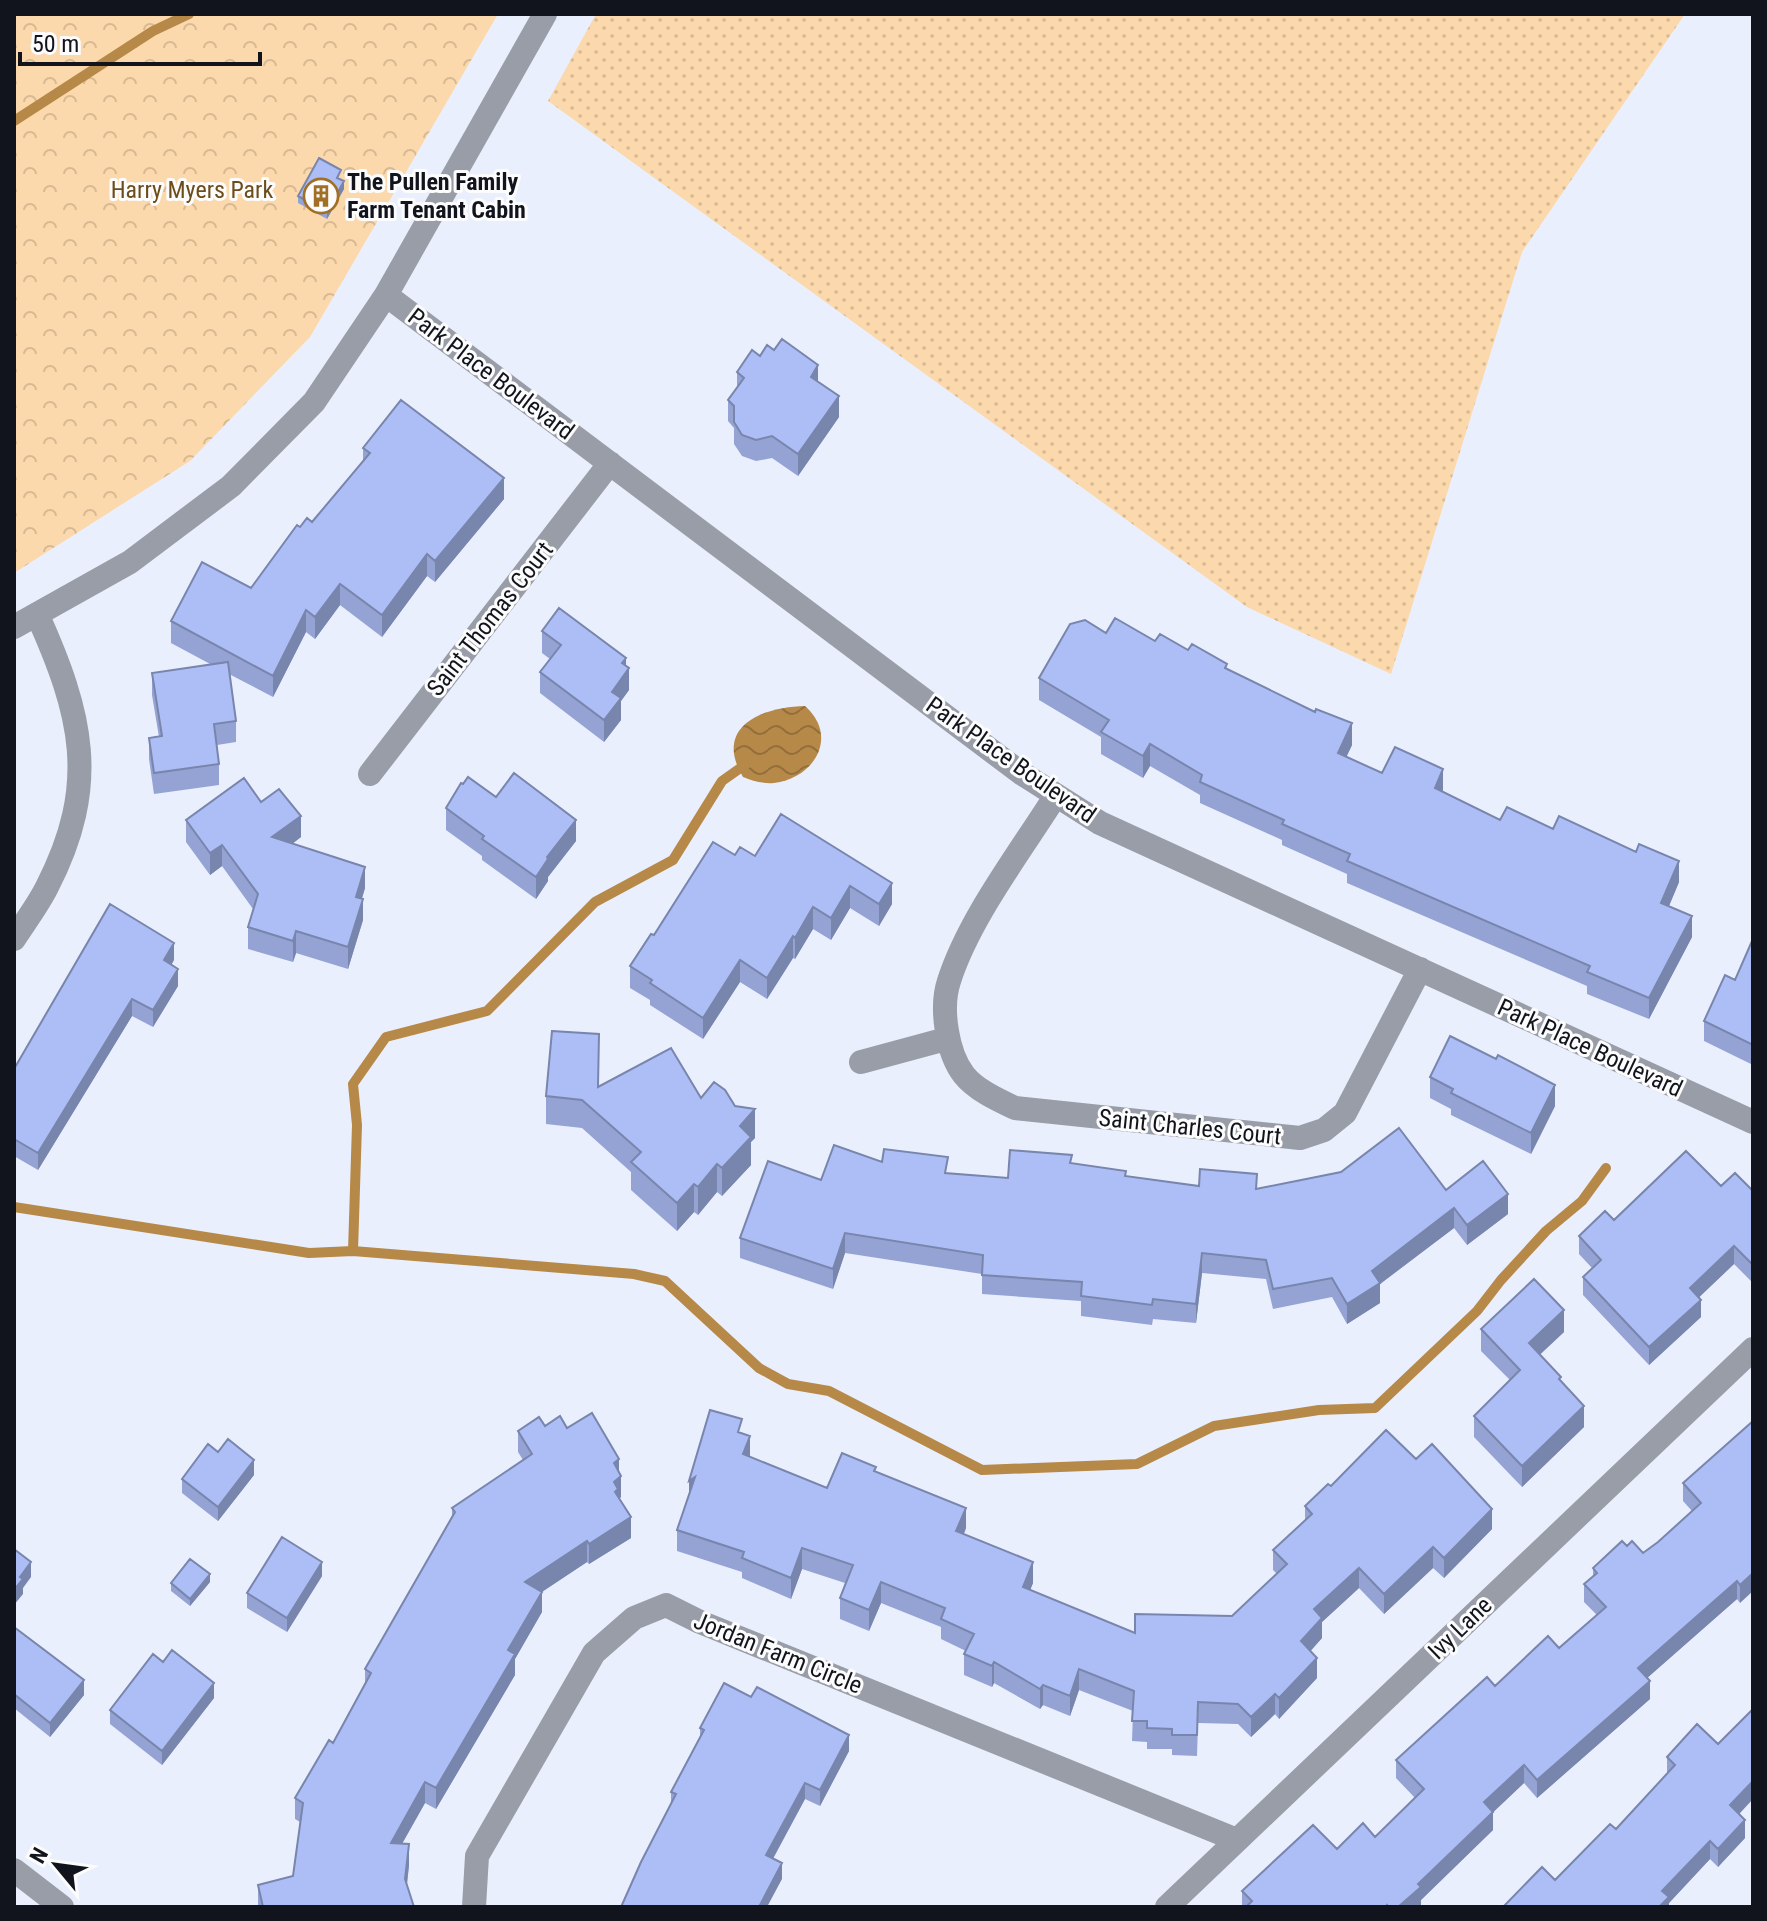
<svg xmlns="http://www.w3.org/2000/svg" width="1767" height="1921" font-family="'Roboto Condensed',sans-serif">
	<style>
		.grass { fill: url(#grass-dots) }
		.park { fill: url(#park-crowns) }
		.water { fill: url(#water-waves) }
		.lines { fill: none; stroke-linecap: round; stroke-linejoin: round }
		.stream { stroke: #b78948; stroke-width: 10 }
		.street { stroke: #999da7; stroke-width: 24 }
		.wall { fill: #94a3d3 }
		.shaded-wall { fill: #7885ac }
		.building { fill: #acbef5; stroke: #7885ac; stroke-width: 2 }
		.labels { text-anchor: middle; stroke-width: 6; stroke-linejoin: round; paint-order: stroke }
		.poi-label { font-size: 24px; font-weight: bold; fill: #11141c; stroke: #fcfcfc; text-anchor: start }
		.park-label { font-size: 24px; fill: #6d4c1b; stroke: #fcfcfc }
		.street-label { font-size: 24px; fill: #11141c; stroke: #fcfcfc }
	</style>
	<defs>
		<pattern id="grass-dots" width="8" height="8" patternUnits="userSpaceOnUse" patternTransform="scale(2)"><rect width="8" height="8" fill="#fcd9ac"/><path d="M2 2h.1M6 6h.1" fill="none" stroke="#d7b993" stroke-width="1.8" stroke-linecap="round"/></pattern>
		<pattern id="park-crowns" width="20" height="18" patternUnits="userSpaceOnUse" patternTransform="scale(2)"><rect width="20" height="18" fill="#fcd9ac"/><path d="M2 6a3 3 0 1 1 6 0M12 15a3 3 0 1 1 6 0" fill="none" stroke="#d7b993"/></pattern>
		<pattern id="water-waves" width="16" height="10" patternUnits="userSpaceOnUse" patternTransform="scale(2)"><rect width="16" height="10" fill="#b78948"/><path d="M0 5q4-4 8 0t8 0" fill="none" stroke="#936f3b"/></pattern>
	</defs>
	<rect width="100%" height="100%" fill="#eaeffe"/>
	<path class="grass" d="M596 14H1685L1522 252 1391 674 1247 607 548 101Z"/>
	<path class="park" d="M14 14H498L310 337 190 461 14 573Z"/>
	<path class="water" d="M805 706C839 736 815 778 774 783 763 784 753 781 743 777 713 727 761 707 805 706Z"/>
	<g class="lines">
		<path class="stream" d="M14 121 153 31 189 14
			M14 1207 309 1253 353 1251 634 1274 665 1281 759 1368 788 1384 829 1391 982 1470 1137 1464 1214 1426 1319 1410 1375 1408 1477 1311 1501 1280 1546 1231 1582 1201 1606 1168
			M353 1251 357 1125 353 1084 386 1037 487 1011 595 902 673 860 722 781 749 762"/>
		<path class="street" d="M386 295 1021 773 1100 823 1753 1122
			M14 627 130 562 231 486 314 402 386 295 545 14
			M370 774 610 463
			M1056 795C1021 851 969 918 949 981 940 1008 947 1053 964 1075 976 1090 998 1100 1015 1108L1300 1138 1324 1130 1345 1113 1420 969
			M14 939C25 922 38 905 47 887 100 784 82 714 37 614
			M861 1062 946 1039
			M14 1870 62 1907
			M474 1907 477 1856 594 1653 634 1618 666 1605 700 1622 1237 1840
			M1167 1907 1753 1349"/>
	</g>
	<path class="wall" d="M341 178 340 179 344 189 327 219 298 203V196Z
		M760 356 818 382 839 417 798 476 772 458 756 461 742 456 734 444V428L728 421V400L737 388V372Z
		M363 448 504 499 435 582 427 576 382 637 340 605 315 639 306 632 273 697 229 674 236 721V742L217 745 219 764V785L154 794 149 759V738L159 737 152 695V673L212 665 171 643V621L251 588 300 527 312 522 363 461Z
		M542 631 626 666 629 690 621 701V720L604 742 540 693V672L550 659 542 653Z
		M1106 633 1155 641 1188 650 1227 670 1352 745 1346 757 1382 773 1443 790 1442 792 1500 820 1553 829 1679 882 1669 906 1692 937 1649 1019 1587 994V986L1347 883V874L1282 845V840L1200 803V795L1150 766 1143 778 1101 754V737L1039 700V678Z
		M496 797 576 841 548 877V881L536 899 482 860V856L446 830V808Z
		M261 802 301 837 292 844 365 888 362 898 363 920 348 969 296 953 293 962 248 949V927L253 909 222 866 210 875 186 842V820Z
		M781 814 892 904 879 926 850 908 831 940 813 929 795 959 793 958 767 999 740 982 703 1039 650 1005V1000L630 988V966L654 935 735 855 755 856Z
		M1753 942V1065L1704 1041V1021L1735 980Z
		M174 960 171 965 178 986 153 1027 132 1016 38 1170 14 1156V1069Z
		M1430 1077 1555 1106 1531 1154 1451 1115V1109L1430 1098Z
		M599 1086 701 1098 755 1138 751 1142V1165L722 1196 717 1192 698 1215 694 1212 677 1231 631 1190V1172L582 1128 546 1124V1096Z
		M882 1162 948 1173 1008 1178 1072 1164 1126 1177 1199 1186 1257 1188 1446 1190 1508 1214 1467 1245 1454 1228 1380 1284V1303L1347 1324 1332 1297 1273 1309 1266 1279 1202 1273 1196 1323 1153 1319 1152 1325 1081 1316V1301L982 1294V1274L845 1253 833 1289 740 1258V1238L821 1180Z
		M1721 1186 1753 1191V1283L1734 1264 1699 1297 1701 1317 1649 1365 1583 1295V1277L1592 1268 1579 1254V1236L1614 1220Z
		M1481 1329 1564 1332 1540 1354 1561 1382 1584 1427 1522 1487 1474 1437V1416L1510 1380 1481 1351Z
		M1753 1421 1740 1603 1737 1599 1647 1678 1650 1699 1537 1798 1524 1783 1493 1812V1830L1421 1900V1905L1419 1907H1242V1891L1337 1849 1375 1837 1415 1798 1396 1778V1760L1495 1686 1559 1648 1597 1615 1584 1602V1584L1593 1576V1568L1627 1546 1643 1553 1658 1542 1692 1511 1683 1501V1483Z
		M545 1426 567 1428 619 1473 621 1497 619 1499 631 1538 589 1564 587 1562 542 1592V1612L515 1659V1675L436 1809 425 1803 402 1844 409 1865 407 1885 414 1907H258V1885L293 1876 300 1822 295 1819V1798L333 1743 365 1684V1669L452 1517V1508L523 1460 518 1452V1431Z
		M742 1433 749 1457 827 1488 876 1472 966 1528 964 1534 1033 1583 1030 1590 1135 1633 1232 1616 1277 1574 1273 1570V1550L1305 1521V1506L1331 1486 1416 1459 1492 1529 1444 1578 1433 1568 1384 1614 1359 1588 1322 1622V1638L1310 1651 1317 1678 1279 1719 1275 1714 1251 1737 1238 1724 1198 1723 1197 1756 1172 1755V1749H1147V1742L1132 1741 1133 1711 1079 1690 1070 1716 1043 1705 1040 1709 994 1683 992 1687 964 1675V1654L966 1651 941 1639V1627L881 1603 869 1631 840 1619V1598L845 1583 802 1569 791 1599 742 1578V1572L677 1551V1530Z
		M218 1452 254 1475 218 1521 182 1493V1479Z
		M322 1576 287 1632 247 1608V1593Z
		M210 1582 190 1606 171 1591V1583Z
		M14 1627 84 1695 50 1737 14 1708Z
		M163 1662 214 1698 162 1765 110 1724V1710Z
		M700 1728 849 1751 820 1806 805 1799 773 1859 782 1879 671 1804V1792L700 1738Z
		M1667 1757 1739 1814 1745 1838 1718 1867 1710 1859 1669 1903V1907L1555 1880 1616 1829 1667 1774Z"/>
	<path class="shaded-wall" d="M344 181V189L327 219V212Z
		M818 365V387L811 377Z
		M839 396V417L798 476V454Z
		M504 478V499L435 582V561Z
		M427 554V576L382 637V615Z
		M340 584V605L315 639V617Z
		M306 610V632L273 697V676Z
		M626 658V672L629 668V690L621 701V720L604 742V720L612 692 622 663Z
		M1352 723V745L1338 775V753Z
		M1150 744V766L1143 778V756Z
		M1443 769V790L1435 810V788Z
		M301 816V837L272 859V837Z
		M576 820V841L548 877V881L536 899V877L547 857Z
		M222 845V866L210 875V853Z
		M1679 861V882L1661 925V903Z
		M365 867V888L356 918V897Z
		M892 883V904L879 926V904Z
		M850 886V908L831 940V918Z
		M363 899V920L348 969V947Z
		M813 907V929L795 959V938Z
		M1692 916V937L1649 1019V998Z
		M296 931V953L293 962V941Z
		M793 936V958L767 999V978Z
		M174 943V960L164 978V960Z
		M740 960V982L703 1039V1018Z
		M178 969V986L153 1027V1010Z
		M132 999V1016L38 1170V1153Z
		M1555 1085V1106L1531 1154V1133Z
		M755 1109V1138L751 1142V1165L722 1196V1168L740 1126Z
		M717 1164V1192L698 1215V1187Z
		M694 1184V1212L677 1231V1203Z
		M1508 1194V1214L1467 1245V1225Z
		M1454 1208V1228L1380 1284V1303L1347 1324V1304L1372 1271Z
		M845 1233V1253L833 1289V1269Z
		M1734 1246V1264L1690 1306V1288Z
		M1202 1253V1273L1196 1323V1304Z
		M1701 1300V1317L1649 1365V1347Z
		M1564 1310V1332L1529 1365V1343Z
		M1584 1406V1427L1522 1487V1466Z
		M750 1436V1457L743 1454Z
		M619 1459V1478L621 1476V1497L614 1503V1463Z
		M254 1460V1475L218 1521V1507Z
		M695 1477 689 1501V1481Z
		M966 1508V1528L956 1552V1531Z
		M1492 1509V1529L1444 1578V1558Z
		M631 1517V1538L589 1564V1544Z
		M587 1541V1562L525 1603V1582Z
		M1433 1547V1568L1384 1614V1594Z
		M802 1548V1569L791 1599V1578Z
		M31 1562V1577L23 1588V1594L14 1605V1590L20 1577Z
		M322 1562V1576L287 1632V1618Z
		M1033 1562V1583L1023 1608V1587Z
		M1359 1568V1588L1322 1622V1638L1301 1662V1641L1314 1609Z
		M1753 1573V1591L1740 1603V1585Z
		M210 1574V1582L190 1606V1599Z
		M1737 1581V1599L1638 1686V1668Z
		M881 1582V1603L869 1631V1610Z
		M542 1592V1612L515 1659V1675L436 1809V1788L508 1650Z
		M1317 1658V1678L1279 1719V1698Z
		M994 1662V1683L992 1687V1666Z
		M1079 1669V1690L1070 1716V1696Z
		M84 1680V1695L50 1737V1723Z
		M1650 1681V1699L1537 1798V1780Z
		M214 1683V1698L162 1765V1751Z
		M1043 1685V1705L1040 1709V1689Z
		M1275 1694V1714L1251 1737V1717Z
		M849 1735V1751L820 1806V1790Z
		M1524 1765V1783L1484 1821V1802Z
		M1753 1781V1799L1730 1824V1805Z
		M425 1782V1803L391 1863V1843Z
		M805 1783V1799L766 1871V1855Z
		M1493 1812V1830L1421 1900V1905L1419 1907H1398L1418 1884Z
		M1745 1820V1838L1718 1867V1849Z
		M1710 1841V1859L1669 1903V1907H1659L1662 1891Z
		M409 1844V1865L405 1900V1879Z
		M782 1863V1879L767 1907H759Z"/>
	<path class="building" d="M319 158 341 170 337 178 344 181 327 212 298 196Z
		M782 339 818 365 811 377 839 396 798 454 772 436 756 440 742 435 734 422V406L728 400 744 378 737 372 752 350 760 356 767 345 774 350Z
		M401 400 504 478 435 561 427 554 382 615 340 584 315 617 306 610 273 676 171 621 202 562 251 588 297 525 300 527 307 518 312 522 370 453 363 448Z
		M559 608 626 658 622 663 629 668 612 692 621 698 604 720 540 672 561 645 542 631Z
		M1115 618 1155 641 1160 634 1188 650 1192 644 1227 664 1225 668 1315 712 1316 709 1352 723 1338 753 1382 773 1395 747 1443 769 1435 788 1500 820 1507 807 1553 829 1559 816 1636 852 1639 844 1679 861 1661 903 1692 916 1649 998 1587 972 1590 966 1347 861 1350 854 1282 824 1284 820 1200 782 1202 775 1150 744 1143 756 1101 732 1109 720 1039 678 1070 624 1085 620 1106 633Z
		M228 662 236 721 214 724 219 764 154 773 149 738 162 736 152 673Z
		M514 773 576 820 547 857 548 859 536 877 482 839 484 836 446 808 461 783 463 784 468 777 496 797Z
		M244 778 261 802 279 789 301 816 272 837 365 867 356 897 363 899 348 947 296 931 293 941 248 927 258 894 222 845 210 853 186 820Z
		M781 814 892 883 879 904 850 886 831 918 813 907 795 938 793 936 767 978 740 960 703 1018 650 983 652 980 630 966 651 934 654 935 713 842 735 855 740 847 755 856Z
		M110 904 174 943 164 960 178 969 153 1010 132 999 38 1153 14 1139V1069Z
		M1752 941 1753 942V1045L1704 1021 1725 975 1735 980Z
		M552 1031 599 1034 598 1087 671 1048 701 1098 714 1082 725 1090 735 1106 755 1109 740 1126 751 1137 722 1168 717 1164 698 1187 694 1184 677 1203 631 1162 641 1152 582 1100 546 1096Z
		M1450 1036 1496 1059 1498 1055 1555 1085 1531 1133 1451 1093 1453 1089 1430 1077Z
		M1399 1128 1446 1190 1483 1161 1508 1194 1467 1225 1454 1208 1372 1271 1380 1283 1347 1304 1332 1278 1273 1289 1266 1260 1202 1253 1196 1304 1153 1299 1152 1305 1081 1296 1082 1282 982 1275 983 1255 845 1233 833 1269 740 1238 768 1161 821 1180 834 1145 882 1162 884 1149 948 1157 945 1173 1008 1178 1010 1150 1072 1155 1070 1163 1126 1171 1125 1176 1199 1186 1200 1169 1257 1174 1256 1189 1341 1172Z
		M1686 1151 1721 1186 1735 1173 1753 1191V1265L1734 1246 1690 1288 1701 1300 1649 1347 1583 1277 1601 1260 1579 1236 1605 1211 1614 1220Z
		M1534 1279 1564 1310 1529 1343 1561 1377 1559 1379 1584 1406 1522 1466 1474 1416 1520 1370 1481 1329Z
		M710 1410 742 1419 738 1432 750 1436 743 1454 827 1488 842 1453 876 1467 874 1471 966 1508 956 1531 1033 1562 1023 1587 1135 1633V1614L1232 1616 1287 1564 1273 1550 1312 1514 1305 1506 1328 1484 1331 1486 1386 1430 1416 1459 1432 1444 1492 1509 1444 1558 1433 1547 1384 1594 1359 1568 1314 1609 1322 1618 1301 1641 1317 1658 1279 1698 1275 1694 1251 1717 1238 1704 1198 1702 1197 1735H1172V1729L1147 1728V1721H1132L1134 1691 1079 1669 1070 1696 1043 1685 1040 1689 994 1662 992 1666 964 1654 974 1634 941 1619 945 1608 881 1582 869 1610 840 1598 853 1565 802 1548 791 1578 742 1558 744 1552 677 1530 695 1477 689 1481Z
		M592 1413 619 1459 614 1463 621 1476 614 1482 618 1489 615 1492 631 1517 589 1544 587 1541 525 1582 542 1592 508 1650 515 1654 436 1788 425 1782 391 1843 409 1844 405 1879 414 1907H263L258 1885 293 1876 303 1803 295 1798 329 1740 333 1743 371 1673 365 1669 455 1512 452 1508 532 1454 518 1431 539 1417 545 1426 560 1416 567 1428Z
		M1753 1421V1573L1740 1585 1737 1581 1638 1668 1650 1681 1537 1780 1524 1765 1484 1802 1493 1812 1418 1884 1421 1887 1398 1907H1389L1387 1905 1386 1907H1246L1252 1901 1242 1891 1313 1825 1337 1849 1363 1823 1375 1837 1424 1789 1396 1760 1487 1677 1495 1686 1548 1636 1559 1648 1606 1607 1584 1584 1597 1573 1593 1568 1622 1541 1627 1546 1632 1541 1643 1553 1658 1542 1701 1503 1683 1483Z
		M228 1439 254 1460 218 1507 182 1479 208 1444 218 1452Z
		M282 1537 322 1562 287 1618 247 1593Z
		M14 1549 31 1562 20 1577 23 1579 14 1590Z
		M190 1559 210 1574 190 1599 171 1583Z
		M14 1627 84 1680 50 1723 14 1694Z
		M172 1650 214 1683 162 1751 110 1710 153 1654 163 1662Z
		M724 1683 751 1697 757 1687 849 1735 820 1790 805 1783 766 1855 782 1863 759 1907H621L641 1862 676 1794 671 1792 704 1730 700 1728Z
		M1753 1709V1781L1730 1805 1745 1820 1718 1849 1710 1841 1662 1891 1669 1897 1659 1907H1503L1542 1867 1555 1880 1610 1824 1616 1829 1675 1765 1667 1757 1697 1724 1718 1744Z"/>
	<defs>
		<g id="building-ring" transform="scale(1.8)"><circle r="9.5" fill="#fcfcfc" stroke="#a17025" stroke-width="1.5"/><path d="M-4-6H4V6H1V3H-1V6H-4ZM-2.5-4.3h1.7v1.8h-1.7ZM.8-4.3h1.7v1.8H.8ZM-2.5-1h1.7V.8h-1.7ZM.8-1h1.7V.8H.8Z" fill="#a17025"/></g>
	</defs>
	<g fill-rule="evenodd">
		<use href="#building-ring" x="321" y="196"/>
	</g>
	<g class="labels">
		<g class="poi-label">
			<text x="347" y="190">The Pullen Family<tspan x="347" dy="28">Farm Tenant Cabin</tspan></text>
		</g>
		<g class="park-label">
			<text x="192" y="198">Harry Myers Park</text>
		</g>
		<g class="street-label">
			<text transform="translate(491 374) rotate(37)" y="8">Park Place Boulevard</text>
			<text transform="translate(490 619) rotate(-52)" y="8">Saint Thomas Court</text>
			<text transform="translate(1011 760) rotate(35)" y="8">Park Place Boulevard</text>
			<text transform="translate(1590 1048) rotate(25)" y="8">Park Place Boulevard</text>
			<text transform="translate(1190 1127) rotate(6)" y="8">Saint Charles Court</text>
			<text transform="translate(1460 1628) rotate(-44)" y="8">Ivy Lane</text>
			<text transform="translate(778 1653) rotate(22)" y="8">Jordan Farm Circle</text>
		</g>
	</g>
	<rect width="1767" height="1921" fill="none" stroke="#11141c" stroke-width="32"/>
	<g transform="translate(56 1865) rotate(299)" stroke="#fcfcfc" stroke-width="6" paint-order="stroke">
	<path d="M0-6L14 30L0 20L-14 30Z" fill="#11141c"/>
	<text y="-12" font-size="22" font-weight="bold" text-anchor="middle" fill="#11141c">N</text>
	</g>
	<path d="M20 52v12h240v-12" fill="none" stroke="#11141c" stroke-width="4"/>
	<text x="32" y="52" font-size="24" fill="#11141c" stroke="#fcfcfc" stroke-width="6" paint-order="stroke">50 m</text>
</svg>
